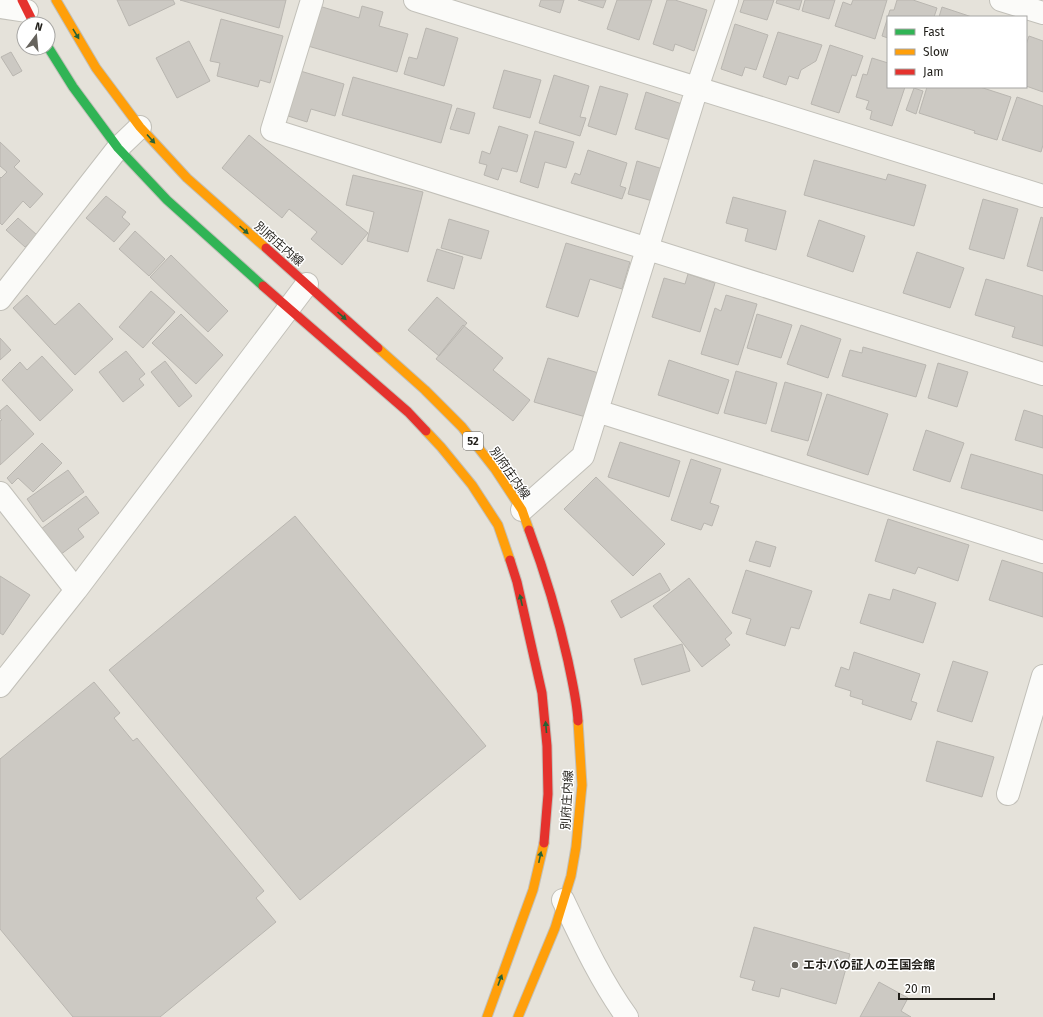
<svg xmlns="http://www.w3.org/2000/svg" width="1043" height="1017" font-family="'Fira Sans','Noto Sans JP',sans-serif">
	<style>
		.building { fill: #ccc9c3; stroke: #b9b6b0 }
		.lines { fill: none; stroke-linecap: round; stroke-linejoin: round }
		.street-casing { stroke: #c2c0b9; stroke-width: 24 }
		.fast-casing { stroke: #c2c0b9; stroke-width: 11 }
		.slow-casing { stroke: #c2c0b9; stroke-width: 11 }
		.jam-casing { stroke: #c2c0b9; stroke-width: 11 }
		.street { stroke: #fbfbf9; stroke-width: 22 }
		.fast { stroke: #30b455; stroke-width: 9 }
		.slow { stroke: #ff9f0a; stroke-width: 9 }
		.jam { stroke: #e5322d; stroke-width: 9 }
		.oneway { fill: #286235 }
		.poi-dot { fill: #66635d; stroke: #fff; stroke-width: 1.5 }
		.labels { text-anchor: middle; stroke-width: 3; stroke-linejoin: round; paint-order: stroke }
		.shield { fill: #fff; stroke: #64625f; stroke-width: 1 }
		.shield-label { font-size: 11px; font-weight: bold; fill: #211f1a }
		.street-label { font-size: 12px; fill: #211f1a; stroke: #fff }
		.poi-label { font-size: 12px; font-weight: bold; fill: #211f1a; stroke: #fff; text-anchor: start }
	</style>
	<rect width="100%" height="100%" fill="#e5e2da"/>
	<path class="building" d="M117 0H173L175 4 129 26Z
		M180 0H286L279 28Z
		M541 0H564L560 13 539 6Z
		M578 0H606L603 8Z
		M617 0H652L639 40 607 29Z
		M667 0H675L707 10 694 51 675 44 673 51 653 44Z
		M744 0H774L767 20 740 12Z
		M777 0H802L799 10 776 3Z
		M805 0H835L829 19 802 11Z
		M853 0H887L875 39 835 26 843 2 851 5Z
		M897 0H913L937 8 934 17H888V38L882 36 890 10H894Z
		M319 6 359 18 362 6 383 12 379 26 408 34 397 72 308 46Z
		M942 7 972 17H939Z
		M221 19 283 36 270 83 260 80 258 87 217 76 220 63 210 61Z
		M735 24 768 35 756 70 745 67 742 76 721 69Z
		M426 28 458 38 444 86 404 74 409 57 417 59Z
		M778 32 822 45 816 61 801 70 798 79 789 76 786 85 763 77Z
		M1029 36 1043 41V92L1026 86V45Z
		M189 41 210 81 177 98 156 58Z
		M830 45 863 56 856 76 852 75 839 113 811 104Z
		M11 52 22 71 13 76 1 57Z
		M872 58 888 63V87H905L892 126 870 119 872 111 866 109 869 101 856 97 863 74 867 75Z
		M297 70 344 84 335 116 311 109 307 122 285 115Z
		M504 70 541 80 530 118 493 108Z
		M554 75 589 86 580 117 586 118 580 136 539 123Z
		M353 77 452 105 441 143 342 115Z
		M600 86 628 94 616 135 588 126Z
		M927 87H980L1011 97 997 140 974 133 975 131 919 113Z
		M914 88 923 91 916 114 906 110Z
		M646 92 685 105 674 141 635 129Z
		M1017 97 1043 106V145L1041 152 1002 140Z
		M457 108 475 113 469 134 450 129Z
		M499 126 528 135 517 172 502 168 498 180 484 175 487 165 479 163 482 151 490 154Z
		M535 131 574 142 566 168 545 162 538 188 520 182Z
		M249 135 368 233 342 265 311 239 317 232 289 209 282 218 222 168Z
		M0 142 20 161 14 167 43 194 30 208 23 201 2 225 0 223V177L1 178 7 172 0 166Z
		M588 150 627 163 620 186 626 188 622 199 571 183 575 173 580 175Z
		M814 160 886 180 888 174 926 185 914 226 804 195Z
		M637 161 666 170 656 202 628 194Z
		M353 175 423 192 408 252 367 241 374 212 346 205Z
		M106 196 126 212 122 217 130 224 114 242 86 218Z
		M733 197 786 211 776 250 745 241 748 229 726 223Z
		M983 199 1018 209 1004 259 969 249Z
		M1041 217 1043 218V271L1027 266Z
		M18 218 37 235 25 247 6 230Z
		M449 219 489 231 481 259 441 248Z
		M819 220 865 236 853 272 807 256Z
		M135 231 165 259 149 276 119 249Z
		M566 243 630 262 622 289 590 279 578 317 546 307Z
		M437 249 463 257 454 289 427 281Z
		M917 252 964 268 950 308 903 293Z
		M171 255 228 311 208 332 150 277Z
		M688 274 715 283 700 332 652 317 664 278 685 284Z
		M986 279 1043 296V346L1012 337 1015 327 975 315Z
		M151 291 175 312 143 348 119 327Z
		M27 295 55 325 79 303 113 339 75 375 13 308Z
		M726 295 757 304 738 365 701 354 715 308 721 311Z
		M437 297 467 323 439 356 408 330Z
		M181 314 223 355 196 384 152 343Z
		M757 314 792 325 781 358 747 348Z
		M463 325 503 358 493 370 530 400 513 421 436 359Z
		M801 325 841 339 828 378 787 364Z
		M0 338 11 350 0 360Z
		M863 347 926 365 916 397 842 376 850 350 862 353Z
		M126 351 145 374 139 379 144 385 123 402 99 372Z
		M42 356 73 390 40 421 2 380 20 362 27 370Z
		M548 358 602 374 589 418 534 402Z
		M669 360 729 380 718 414 658 395Z
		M165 361 192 396 179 407 151 372Z
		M938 363 968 372 957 407 928 398Z
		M736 371 777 383 766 424 724 413Z
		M785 382 822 393 808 441 771 431Z
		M827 394 888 414 868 475 807 455Z
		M7 405 34 434 0 465V421L2 420 0 418V411Z
		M1024 410 1043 416V448L1015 440Z
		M926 430 964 443 950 482 913 470Z
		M620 442 680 461 669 497 608 477Z
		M42 443 62 463 33 492 18 478 12 484 7 478Z
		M971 454 1043 475V511L961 488Z
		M691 459 721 469 710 503 719 506 712 526 704 523 701 530 671 520Z
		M68 470 84 492 43 522 27 499Z
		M596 477 665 544 633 576 564 509Z
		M86 496 99 513 78 529 84 537 60 555 41 529Z
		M295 516 486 746 300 900 109 670Z
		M888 519 969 545 958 581 918 567 915 574 875 561Z
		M756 541 776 547 770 567 749 561Z
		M1002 560 1043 573V617L989 600Z
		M746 570 812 591 799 629 791 627 785 646 746 634 751 619 732 613Z
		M660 573 670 590 621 618 611 601Z
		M0 576 30 595 3 635 0 633Z
		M689 578 732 633 725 639 730 645 702 667 653 606Z
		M893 589 936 603 923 643 860 623 869 594 890 600Z
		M682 644 690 671 642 685 634 659Z
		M854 652 920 674 911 701 917 703 911 720 862 704 863 700 850 696 851 691 835 686 841 667 849 670Z
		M953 661 988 672 972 722 937 711Z
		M94 682 120 713 114 718 133 741 137 738 264 891 256 898 276 922 160 1017H73L0 929V759Z
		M937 741 994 757 982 797 926 781Z
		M754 927 850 954 836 1004 781 988 779 997 752 990 755 981 740 977Z
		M879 982 908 998 901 1011 911 1017H860Z"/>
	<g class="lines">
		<g class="street-casing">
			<path id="street" d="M312 0 272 130 1043 374
				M415 0 1043 196
				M1001 0 1043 13
				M0 7 27 11
				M0 299 118 148 140 127
				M597 411 1043 552
				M0 493 76 590
				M522 510 583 456 697 88 727 0
				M0 686 76 590 307 284
				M1008 794 1043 676
				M563 900C582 940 601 981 627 1017"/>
		</g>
		<g class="fast-casing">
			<path id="fast" d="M48 47 73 87 118 148 167 200 263 286"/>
		</g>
		<g class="slow-casing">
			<path id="slow" d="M56 0 96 68 140 127 187 178 266 248
				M378 348 425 390 462 427 495 469 522 510 529 530
				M426 431 441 447 472 485 498 525 510 560
				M487 1017 533 890 544 843
				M518 1017 555 928 571 876 576 847 582 785 578 721"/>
		</g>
		<g class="jam-casing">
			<path id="jam" d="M22 0 34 24
				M266 248 378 348
				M263 286 408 412 426 431
				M529 530C545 573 558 616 568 661 572 681 577 701 578 721
				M510 560 517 582 542 693 547 746 548 794 544 843"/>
		</g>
		<use href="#street" class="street"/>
		<use href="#fast" class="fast"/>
		<use href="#slow" class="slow"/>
		<use href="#jam" class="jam"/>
	</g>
	<defs><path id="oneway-solid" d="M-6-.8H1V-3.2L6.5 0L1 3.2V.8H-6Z"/></defs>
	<g class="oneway">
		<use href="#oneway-solid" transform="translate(76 34) rotate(59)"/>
		<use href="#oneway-solid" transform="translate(151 139) rotate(48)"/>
		<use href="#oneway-solid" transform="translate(244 230) rotate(42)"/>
		<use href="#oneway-solid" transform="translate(342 316) rotate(42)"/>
		<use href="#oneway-solid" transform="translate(521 600) rotate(-103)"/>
		<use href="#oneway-solid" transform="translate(546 727) rotate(-95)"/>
		<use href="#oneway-solid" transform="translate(540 857) rotate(-78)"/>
		<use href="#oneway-solid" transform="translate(500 980) rotate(-70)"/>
	</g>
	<circle class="poi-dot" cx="795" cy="965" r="4"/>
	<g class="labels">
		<rect class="shield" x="463" y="432" width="20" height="18" rx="3"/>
		<g class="shield-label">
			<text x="473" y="445">52</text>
		</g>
		<g class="street-label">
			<text transform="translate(279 244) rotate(41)" y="4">別府庄内線</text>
			<text transform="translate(510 473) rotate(55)" y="4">別府庄内線</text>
			<text transform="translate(567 800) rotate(-87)" y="4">別府庄内線</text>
		</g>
		<g class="poi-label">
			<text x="803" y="969">エホバの証人の王国会館</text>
		</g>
	</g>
	<rect x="887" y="16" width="140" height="72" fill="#ffffff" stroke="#a6a5a3"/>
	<rect x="895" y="29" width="20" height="6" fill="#30b455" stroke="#a6a5a3"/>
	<text x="923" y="36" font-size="12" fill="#211f1a">Fast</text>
	<rect x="895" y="49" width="20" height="6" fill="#ff9f0a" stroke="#a6a5a3"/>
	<text x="923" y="56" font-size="12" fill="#211f1a">Slow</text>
	<rect x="895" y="69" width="20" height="6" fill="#e5322d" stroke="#a6a5a3"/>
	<text x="923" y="76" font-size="12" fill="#211f1a">Jam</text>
	<g transform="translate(36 36) rotate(16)"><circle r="19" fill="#ffffff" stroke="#a6a5a3"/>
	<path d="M0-3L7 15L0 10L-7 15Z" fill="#66635d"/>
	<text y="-6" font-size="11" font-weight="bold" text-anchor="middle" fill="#211f1a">N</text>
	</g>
	<path d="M899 993v6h95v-6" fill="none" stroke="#211f1a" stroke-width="2"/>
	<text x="905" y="993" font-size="12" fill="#211f1a" stroke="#ffffff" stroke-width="3" paint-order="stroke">20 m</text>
</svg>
